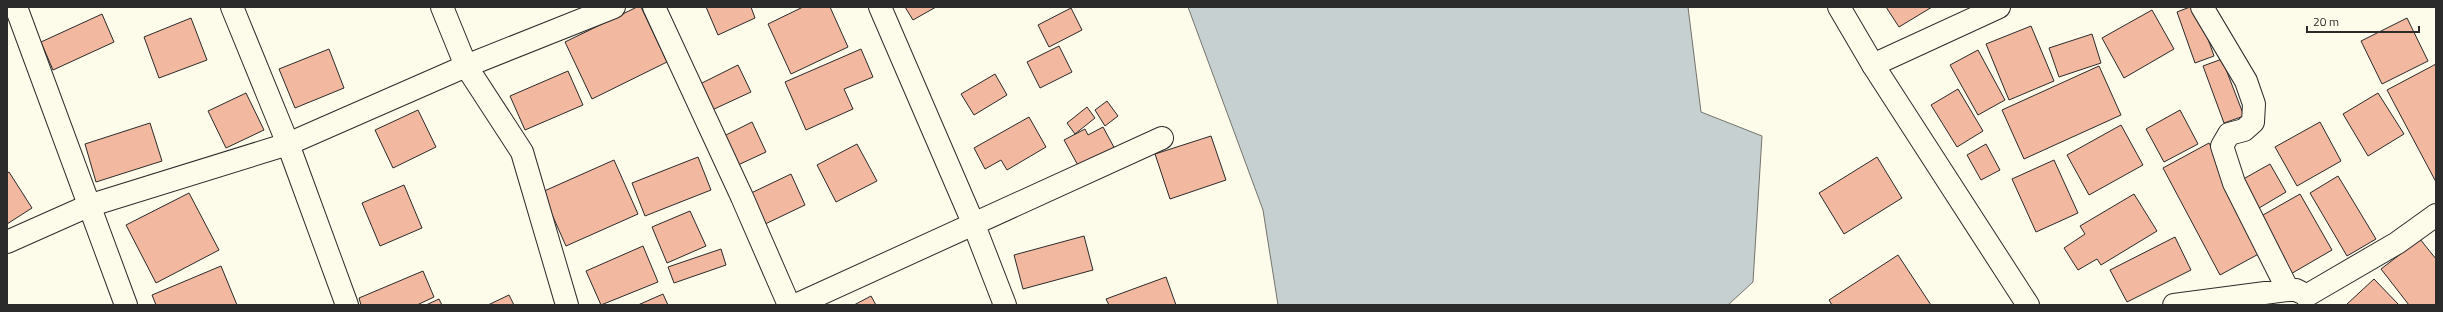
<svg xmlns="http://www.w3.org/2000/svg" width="2443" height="312" font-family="'Titillium Web',sans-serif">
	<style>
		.water { fill: #c7d0d0; stroke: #74746e }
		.building { fill: #f2b8a0; stroke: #2b2b2b }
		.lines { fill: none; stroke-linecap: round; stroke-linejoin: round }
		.minor-casing { stroke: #2b2b2b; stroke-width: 24 }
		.secondary-casing { stroke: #2b2b2b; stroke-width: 24 }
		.minor { stroke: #fdfbea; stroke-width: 22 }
		.secondary { stroke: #fdfbea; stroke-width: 22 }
	</style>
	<rect width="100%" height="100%" fill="#fdfbea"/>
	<path class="water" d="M1188 7H1688L1701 112 1762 136 1753 282 1728 305H1278L1263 210Z"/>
	<path class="building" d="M637 7H641L667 62 592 99 565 42Z
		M706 7H751L755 18 718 35Z
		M803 7H830L848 47 791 74 768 24Z
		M905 7H936L913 20Z
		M1886 7H1932L1899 27Z
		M2190 7H2197L2214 56 2195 63 2177 12Z
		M1071 8 1082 30 1049 47 1038 25Z
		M2152 10 2174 49 2124 78 2102 38Z
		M102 14 114 42 53 70 41 42Z
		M191 18 207 60 159 78 144 37Z
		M2407 18 2428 61 2382 84 2361 41Z
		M2031 26 2054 81 2009 100 1986 44Z
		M2092 34 2101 63 2059 77 2049 48Z
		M1059 46 1072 72 1040 88 1027 62Z
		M329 49 344 88 295 108 279 69Z
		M861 49 873 77 844 89 853 109 806 130 785 82Z
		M1978 50 2005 100 1978 115 1950 65Z
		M2222 59 2244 116 2224 123 2203 66Z
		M2436 64V182L2387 90Z
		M738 65 751 92 712 110 700 84Z
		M2099 66 2121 115 2024 159 2002 110Z
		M568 71 583 105 525 130 510 96Z
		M995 74 1007 95 974 115 961 94Z
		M1958 89 1983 131 1957 147 1931 105Z
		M246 93 264 130 226 148 208 111Z
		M2378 93 2404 134 2368 156 2343 114Z
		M1107 101 1118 116 1105 126 1095 110Z
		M1087 107 1095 118 1075 134 1067 123Z
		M418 110 436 147 393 168 375 130Z
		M2180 110 2198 144 2164 162 2146 129Z
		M1029 117 1046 147 1007 170 1001 160 985 169 974 148Z
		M752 122 766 152 738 165 724 136Z
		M2320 122 2341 161 2297 186 2275 147Z
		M150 123 162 161 96 182 85 144Z
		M2121 125 2143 165 2089 195 2067 155Z
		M1103 127 1116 151 1080 169 1064 140 1085 129 1088 135Z
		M1211 136 1226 180 1170 199 1155 154Z
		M2209 143 2266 250 2220 275 2163 168Z
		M857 144 877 181 836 202 817 165Z
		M1986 144 2000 170 1981 180 1967 155Z
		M698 157 711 190 645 216 632 183Z
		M1877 157 1902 198 1844 234 1819 193Z
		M614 160 638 214 566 246 542 192Z
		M2054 160 2078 213 2036 232 2012 179Z
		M2270 164 2286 192 2254 211 2238 182Z
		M9 172 32 208 7 224V173Z
		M791 174 805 205 761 226 747 195Z
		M2338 176 2376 239 2347 256 2310 193Z
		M404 185 422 228 380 246 362 203Z
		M189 193 219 250 156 283 126 225Z
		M2134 194 2157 231 2101 265 2097 259 2078 270 2064 248 2085 234 2080 226Z
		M2300 194 2332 250 2289 275 2256 219Z
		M690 211 706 246 667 263 652 227Z
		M1084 236 1093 270 1023 289 1014 255Z
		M2175 237 2191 270 2127 302 2110 270Z
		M2420 239 2436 259V305H2409L2381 269Z
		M643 246 658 282 601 305 586 271Z
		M721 249 726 265 674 283 668 267Z
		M1898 255 1931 305H1832L1829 300Z
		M221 266 237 305H156L152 295Z
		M423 271 434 297 417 305H361L359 298Z
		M1166 277 1176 305H1109L1106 299Z
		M2374 279 2399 305H2346Z
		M663 294 668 305H638Z
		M509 295 514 305H488Z
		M871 296 876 305H854Z
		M439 299 442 305H426Z"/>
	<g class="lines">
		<g class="minor-casing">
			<path id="minor" d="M16 7 126 305
				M232 7 288 144 347 305
				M442 7 466 66 522 152 567 305
				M654 7 742 197 789 305
				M880 7 974 225 1005 305
				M2202 7 2246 81 2254 104 2253 122 2244 130 2229 134 2222 146 2234 183 2288 290
				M1873 65 1999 7
				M7 242 88 206 288 144 466 66 614 7
				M2306 296 2397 243 2436 215
				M796 305 1162 138
				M2174 305 2288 290H2296L2300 292"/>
		</g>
		<g class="secondary-casing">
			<path id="secondary" d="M1839 7 1873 65 2028 305"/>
		</g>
		<use href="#minor" class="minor"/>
		<use href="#secondary" class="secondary"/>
	</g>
	<rect width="2443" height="312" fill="none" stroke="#2b2b2b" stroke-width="16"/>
	<path d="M2307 26v6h112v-6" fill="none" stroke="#2b2b2b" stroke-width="2"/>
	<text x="2313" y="26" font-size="12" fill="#2b2b2b" stroke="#fdfbea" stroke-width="3" paint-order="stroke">20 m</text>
</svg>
